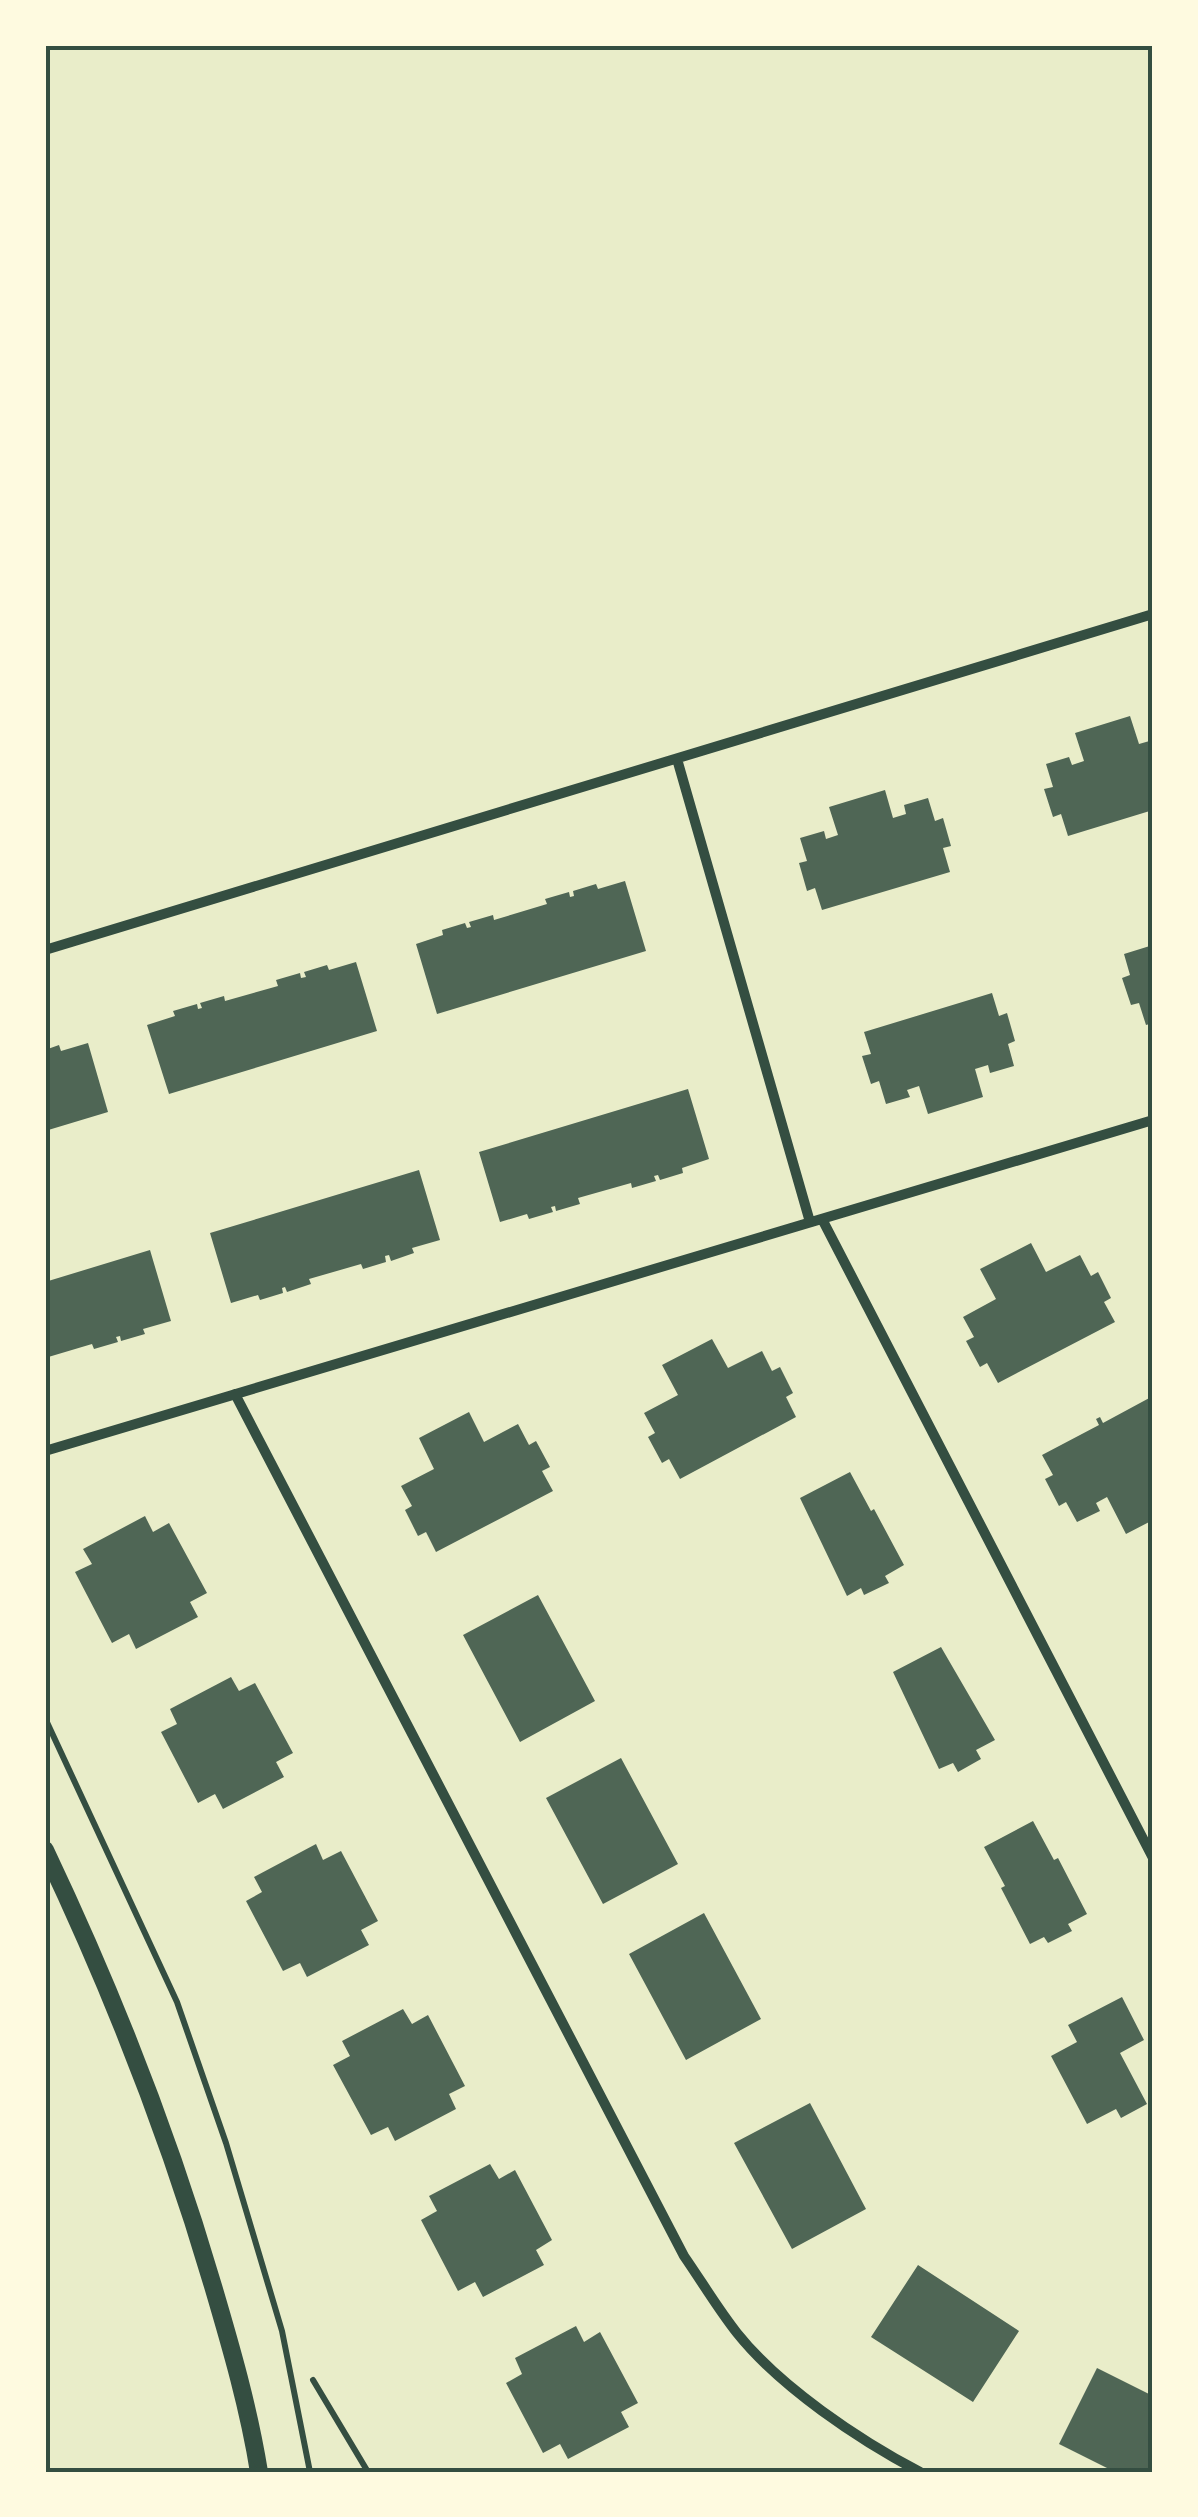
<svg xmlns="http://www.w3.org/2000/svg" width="1198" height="2517" font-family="Barlow,sans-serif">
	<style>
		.building { fill: #4f6655 }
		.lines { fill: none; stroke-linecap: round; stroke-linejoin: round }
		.path { stroke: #344e41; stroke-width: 6 }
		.minor { stroke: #344e41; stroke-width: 10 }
		.tertiary { stroke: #344e41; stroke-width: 18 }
		.neatline { fill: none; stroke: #344e41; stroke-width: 4 }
	</style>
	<rect width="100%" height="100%" fill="#e9edc9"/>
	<path class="building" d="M1130 716 1139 744 1153 740V810L1068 836 1061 814 1053 817 1044 789 1053 787 1046 764 1069 757 1072 765 1084 761 1075 733Z
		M885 790 893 818 906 814 904 805 928 798 935 821 943 818 951 846 943 848 950 872 822 910 815 888 807 891 799 863 807 861 800 838 824 831 826 839 838 835 829 807Z
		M625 881 646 951 437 1014 416 944 443 935 442 930 465 923 467 928 471 927 469 922 493 915 494 920 547 904 545 899 569 892 570 897 574 896 573 891 596 884 598 889Z
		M1153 945V1023L1146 1025 1139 1003 1131 1005 1122 978 1130 975 1124 954Z
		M356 962 377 1031 169 1094 147 1025 175 1016 173 1011 197 1004 198 1009 202 1008 200 1003 224 996 225 1001 278 986 276 980 300 973 301 978 306 977 304 972 327 965 329 970Z
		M992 993 999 1016 1007 1013 1015 1041 1008 1044 1014 1066 990 1073 988 1065 975 1069 983 1097 928 1114 919 1086 907 1090 910 1097 886 1104 879 1081 871 1084 862 1056 871 1054 864 1032Z
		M88 1043 108 1112 45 1131V1050L59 1045 61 1051Z
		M688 1089 709 1159 682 1168 683 1173 660 1180 658 1175 654 1176 656 1181 632 1188 631 1183 578 1198 580 1204 556 1211 555 1206 551 1207 553 1212 529 1219 527 1214 500 1222 479 1152Z
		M419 1170 440 1240 412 1248 414 1253 391 1261 389 1255 385 1256 386 1262 363 1269 361 1264 309 1279 311 1284 287 1292 285 1287 282 1288 283 1293 260 1300 258 1295 231 1303 210 1233Z
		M1031 1243 1046 1272 1080 1255 1091 1276 1098 1272 1111 1298 1104 1302 1115 1322 998 1383 987 1363 980 1367 966 1341 974 1337 963 1317 996 1299 980 1269Z
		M150 1250 171 1321 143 1329 145 1334 121 1341 120 1336 116 1337 118 1342 94 1349 92 1344 45 1358V1282Z
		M712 1339 728 1368 762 1351 772 1371 780 1367 793 1393 786 1397 796 1417 680 1479 669 1459 662 1463 648 1437 655 1433 644 1413 678 1395 662 1365Z
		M1153 1396V1520L1126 1534 1107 1497 1096 1503 1100 1511 1077 1522 1066 1502 1059 1506 1045 1479 1053 1475 1042 1455 1099 1425 1096 1419 1100 1417 1103 1423Z
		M469 1412 484 1442 518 1424 529 1445 536 1441 550 1467 542 1471 553 1491 436 1552 426 1532 418 1536 405 1510 412 1506 401 1486 434 1469 419 1438Z
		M850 1472 871 1511 874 1509 904 1565 885 1576 889 1583 864 1595 861 1588 847 1596 800 1498Z
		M145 1516 153 1532 169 1523 207 1593 190 1602 198 1617 136 1649 129 1634 112 1643 75 1572 92 1564 83 1549Z
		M538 1595 595 1701 520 1742 463 1635Z
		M941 1647 995 1740 976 1750 981 1759 958 1772 953 1763 939 1769 893 1672Z
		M231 1677 239 1691 255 1683 293 1753 276 1762 284 1777 223 1809 215 1794 198 1803 161 1732 177 1724 170 1709Z
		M621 1758 678 1864 603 1904 546 1798Z
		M1033 1821 1054 1860 1058 1858 1087 1914 1068 1924 1072 1931 1048 1943 1044 1937 1030 1944 1001 1888 1005 1886 984 1847Z
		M316 1844 323 1860 341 1851 378 1921 361 1930 369 1945 307 1977 300 1963 283 1971 246 1901 262 1892 254 1877Z
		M704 1913 761 2019 686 2060 629 1954Z
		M1122 1997 1144 2040 1120 2053 1147 2104 1121 2118 1116 2109 1087 2124 1051 2056 1077 2042 1068 2025Z
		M403 2009 412 2024 428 2015 465 2086 449 2094 456 2109 395 2141 388 2127 371 2135 333 2065 350 2056 342 2041Z
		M810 2103 866 2209 792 2249 734 2143Z
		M490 2164 499 2179 515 2170 552 2240 536 2250 544 2265 483 2297 475 2282 458 2291 421 2220 437 2211 429 2196Z
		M918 2265 1019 2331 973 2402 871 2337Z
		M576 2326 584 2342 600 2332 638 2403 621 2412 629 2427 568 2459 560 2444 543 2453 506 2383 522 2374 515 2358Z
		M1097 2368 1153 2396V2472H1115L1059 2444Z"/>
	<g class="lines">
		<path class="path" d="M45 1718 177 2002 226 2143 282 2331 310 2472
			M313 2380 368 2472"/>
		<path class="minor" d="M677 759 810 1222
			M45 950 1153 614
			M822 1219 1153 1858
			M235 1394 684 2256C702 2282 718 2309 737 2333 780 2387 859 2440 920 2472
			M45 1451 1153 1120"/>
		<path class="tertiary" d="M45 1850C112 1991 169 2136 213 2286 231 2347 249 2409 259 2472"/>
	</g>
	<rect width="1198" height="2517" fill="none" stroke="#fefae0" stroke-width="95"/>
	<rect x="48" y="48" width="1102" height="2422" class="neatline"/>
</svg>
